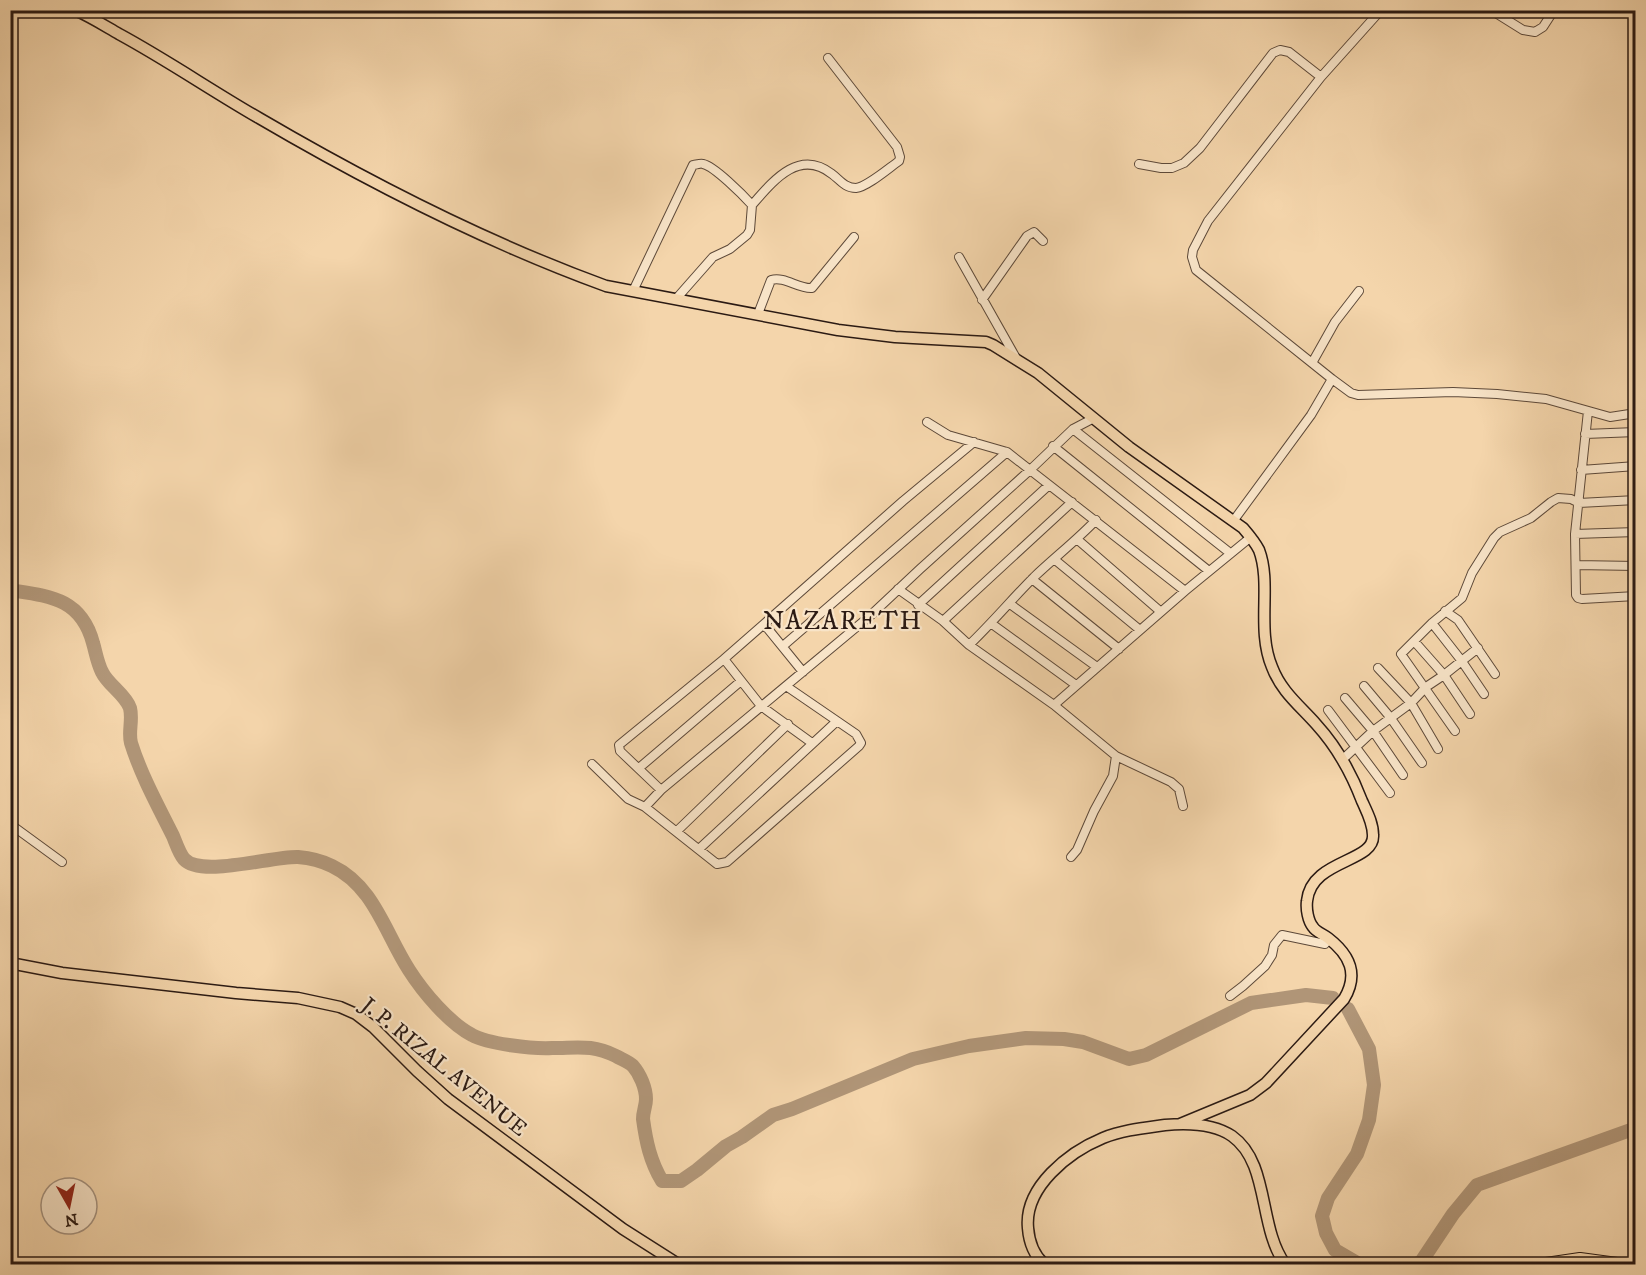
<svg xmlns="http://www.w3.org/2000/svg" width="1646" height="1275" font-family="'IM FELL DW Pica',serif">
	<style>
		.lines { fill: none; stroke-linecap: round; stroke-linejoin: round }
		.river { stroke: #b09577; stroke-width: 14 }
		.minor-casing { stroke: #5d4939; stroke-width: 10 }
		.major-casing { stroke: #2b1a13; stroke-width: 13 }
		.highway-casing { stroke: #2b1a13; stroke-width: 14 }
		.minor { stroke: #f8e4c8; stroke-width: 8 }
		.major { stroke: #f4d5ab; stroke-width: 10 }
		.highway { stroke: #f4d5ab; stroke-width: 12 }
		.labels { text-anchor: middle; stroke-width: 4.5; stroke-linejoin: round; paint-order: stroke }
		.street-label { font-size: 22px; fill: #2b1a13; stroke: #f8e4c8 }
		.quarter-label { font-size: 26px; letter-spacing: 1.5px; fill: #2b1a13; stroke: #f8e4c8 }
	</style>
	<rect width="100%" height="100%" fill="#f4d5ab"/>
	<filter id="stains"><feTurbulence type="fractalNoise" baseFrequency=".00333" numOctaves="4"/><feColorMatrix values="0 0 0 0 .2 0 0 0 0 .09 0 0 0 0 .02 0 0 0 .5 -.17"/></filter>
	<radialGradient id="worn" r=".72"><stop offset=".6" stop-color="#630" stop-opacity="0"/><stop offset="1" stop-color="#630" stop-opacity=".3"/></radialGradient>
	<g class="lines">
		<path class="river" d="M10 590C49 596 81 598 93 643 96 653 97 662 102 672 108 685 125 694 130 708 133 720 128 732 131 743 141 775 158 806 173 836 176 843 179 853 184 859 201 878 272 856 298 857 310 858 322 861 332 866 374 886 385 933 409 970 423 992 449 1023 472 1035 488 1044 533 1049 552 1048 578 1048 591 1044 616 1056 621 1059 629 1062 633 1066 640 1074 646 1088 646 1099 646 1106 643 1111 643 1119 646 1141 650 1161 662 1181H681L697 1170 726 1146 742 1137 773 1115 792 1109 913 1059 969 1046 1026 1038 1064 1039 1083 1042 1129 1059 1146 1055 1251 1003 1306 995 1333 998
			M1348 1009 1369 1049 1374 1085 1369 1120 1357 1154 1328 1198 1322 1216 1326 1233 1335 1250 1359 1264
			M1416 1264 1421 1262 1453 1214 1477 1185 1636 1128"/>
		<g class="minor-casing">
			<path id="minor" d="M1491 10 1523 30 1535 32 1543 27 1554 10
				M1139 164 1161 168H1172L1184 163 1200 148 1273 53 1280 50 1289 52 1321 77
				M959 257 1016 358
				M633 291 693 165C695 165 701 163 703 164 714 166 743 195 752 205
				M676 299 713 257 730 249 747 235 750 230 752 205C773 181 799 148 832 174 840 180 845 188 856 188 867 187 889 168 899 161L900 157 897 147 828 58
				M982 300 1027 236 1034 232 1043 241
				M758 314 771 280C785 276 798 289 812 288L854 237
				M1312 363 1335 322 1359 291
				M1332 379 1196 270 1192 257 1193 250 1208 221 1321 77 1381 10
				M1588 411 1575 534 1576 595 1578 598 1582 599 1636 596
				M927 422 948 435 1007 452 1185 591
				M1073 429 1230 553
				M1585 434 1636 432
				M1053 446 1209 571
				M1581 470 1636 466
				M1234 520 1311 415 1332 379 1351 393 1358 395 1453 392 1497 394 1546 399 1610 417 1636 413
				M1575 534 1636 532
				M1078 540 1161 612
				M1054 559 1140 630
				M1576 565 1636 566
				M1032 579 1119 649
				M898 589 943 621 969 645 1054 705 1185 591 1251 537
				M1010 604 1097 667
				M918 605 1049 485
				M1445 611 1458 620 1495 674
				M943 621 1072 502
				M1432 623 1461 660 1484 694
				M764 624 724 659 761 706 812 743
				M992 624 1076 685
				M1414 641 1444 675 1470 714
				M969 645C992 623 1012 599 1034 577 1055 557 1077 540 1096 520
				M783 646 1007 452
				M1378 668 1411 703 1438 749
				M803 672 764 624 903 501 974 442
				M786 686 856 734 861 743 859 746 727 862 717 864 645 807 661 790 871 615 920 569 1030 470 1073 429 1094 418
				M1364 686 1390 717 1422 763
				M1345 698 1373 731 1403 775
				M1054 705 1116 756 1113 776 1094 811 1077 850 1071 857
				M1328 710 1390 793
				M1455 731 1401 654 1432 623 1462 598 1472 573 1494 538 1500 532 1531 518 1551 502 1558 498 1571 499 1579 503 1636 500
				M1116 756 1171 782 1179 789 1183 806
				M1343 759 1373 731 1411 703 1426 687 1444 675 1478 648
				M592 764 628 799 645 807
				M639 768 741 681
				M661 790 620 751 619 745 724 659
				M10 824 62 862
				M677 831 788 724
				M699 849 837 721
				M1230 996 1243 986 1265 966 1272 955 1274 945 1282 935 1325 944 1329 939"/>
		</g>
		<g class="major-casing">
			<path id="major" d="M75 10C91 17 105 26 119 34 167 60 212 91 259 118 370 183 485 242 606 286L838 330 895 337 986 342 993 345 1038 373 1129 447 1243 528C1249 535 1255 542 1259 550 1272 584 1256 629 1272 667 1281 691 1299 705 1316 724 1337 747 1351 772 1362 801 1367 812 1373 823 1373 835 1375 863 1311 859 1307 901 1306 909 1308 921 1313 927 1316 932 1323 934 1328 938 1350 955 1359 974 1344 999L1266 1083 1250 1095 1180 1124
				M10 963 62 973 236 993 298 998 340 1007 356 1014 373 1027 417 1071 448 1099 623 1229 678 1264
				M1044 1264C1034 1255 1029 1241 1028 1228 1024 1187 1069 1152 1103 1138 1123 1130 1144 1128 1165 1125 1187 1123 1213 1123 1232 1136 1270 1163 1258 1227 1285 1264"/>
		</g>
		<g class="highway-casing">
			<path id="highway" d="M1546 1264 1580 1259 1617 1264"/>
		</g>
		<use href="#minor" class="minor"/>
		<use href="#major" class="major"/>
		<use href="#highway" class="highway"/>
	</g>
	<g class="labels">
		<g class="street-label">
			<text transform="translate(445 1066) rotate(39)" y="8">J. P. RIZAL AVENUE</text>
		</g>
		<g class="quarter-label">
			<text x="843" y="629">NAZARETH</text>
		</g>
	</g>
	<rect width="1646" height="1275" fill="none" stroke="#f4d5ab" stroke-width="36"/>
	<rect x="12" y="12" width="1622" height="1251" fill="none" stroke="#2b1a13" stroke-width="3"/>
	<rect x="18" y="18" width="1610" height="1239" fill="none" stroke="#2b1a13" stroke-width="1.5"/>
	<g transform="translate(69 1206) rotate(171)"><circle r="28" fill="#f8e4c8" stroke="#a69380" stroke-width="1.5"/>
	<path d="M0-4.5L10 22L0 15L-10 22Z" fill="#8f2418"/>
	<text y="-9" font-size="16" font-weight="bold" text-anchor="middle" fill="#2b1a13">N</text>
	</g>
	<rect width="100%" height="100%" filter="url(#stains)"/>
	<rect width="100%" height="100%" fill="url(#worn)"/>
</svg>
